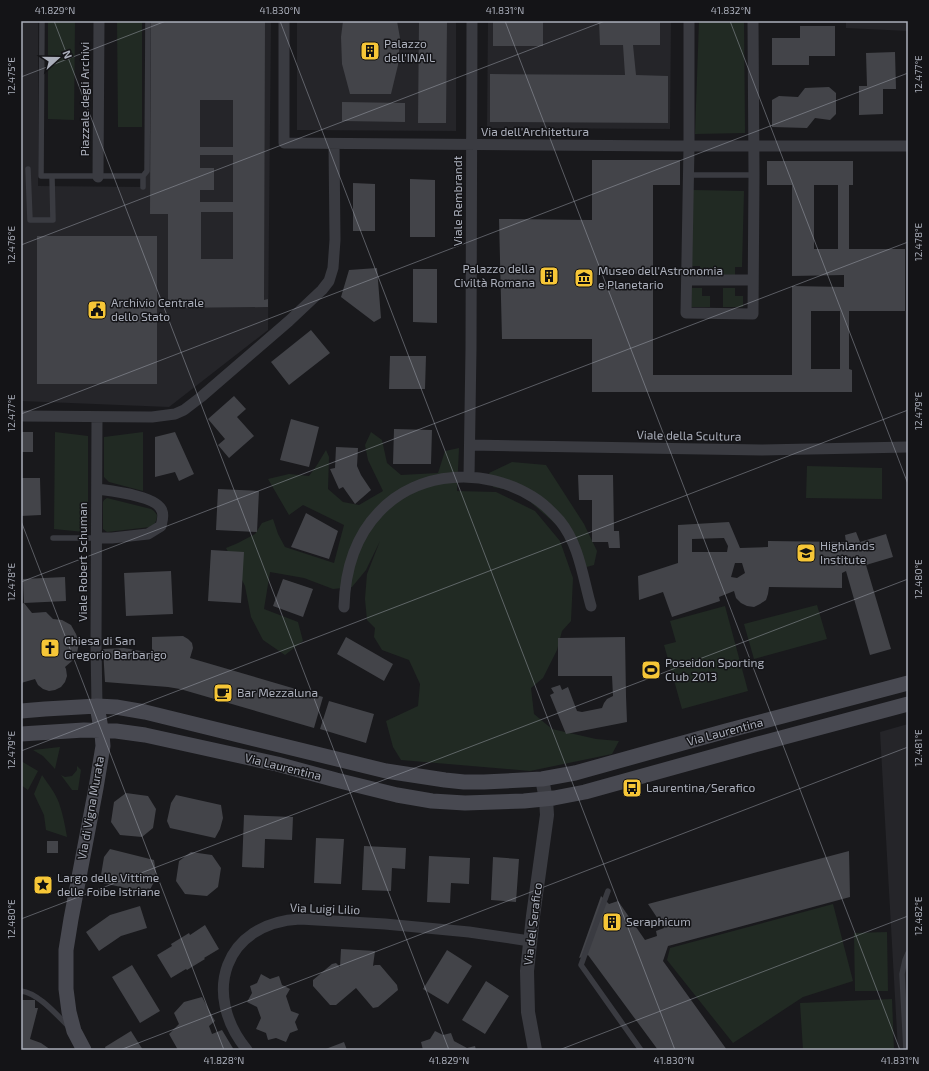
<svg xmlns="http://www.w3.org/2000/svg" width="929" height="1071" font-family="'Exo 2',sans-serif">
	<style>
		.built { fill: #252529 }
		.green { fill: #212a23 }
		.building { fill: #434449; fill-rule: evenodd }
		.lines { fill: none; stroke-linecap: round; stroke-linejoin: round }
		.service { stroke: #3a3b41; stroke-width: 5.5 }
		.minor { stroke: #3a3b41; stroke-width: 11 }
		.tertiary { stroke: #3a3b41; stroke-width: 14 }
		.secondary { stroke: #484951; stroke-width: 15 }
		.ticks { fill: none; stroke: #abafbb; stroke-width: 1; stroke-opacity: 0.45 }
		.labels { text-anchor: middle; stroke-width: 3; stroke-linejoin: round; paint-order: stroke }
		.poi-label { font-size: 12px; fill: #abafbb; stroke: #141417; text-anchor: start }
		.street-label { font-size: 12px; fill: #abafbb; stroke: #141417 }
		.neatline { fill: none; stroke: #abafbb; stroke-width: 1.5 }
		.ticks-label { font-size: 10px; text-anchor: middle; fill: #abafbb }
	</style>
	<rect width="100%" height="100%" fill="#19191c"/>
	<path class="built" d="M21 21H38V186L145 187V21H271L268 330 169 407 21 401Z
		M297 21H456V131L297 130Z
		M488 21H671L670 129 487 128Z
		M846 21H908V31L846 28Z
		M908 724V1050H898L880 732Z"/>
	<path class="green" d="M48 21H75L74 120 48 119Z
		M117 21H142V127H118Z
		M699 21H744L745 133 695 134Z
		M693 190 744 191 742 267H735V275L700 274V266H691Z
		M692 288H702V296H710V307H691Z
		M723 288H735V296H743V307H723Z
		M55 432 88 436V529L86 531 84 532 54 529Z
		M143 432V491L109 482 104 477V437Z
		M371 432 382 440 387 463 401 475 438 473 445 451 459 448 457 491 496 492 535 511 560 541 573 578 571 621 562 631 557 650 543 678 531 688 534 714 552 729 596 739 619 741 612 754 530 771 401 760 393 747 386 721 418 706 420 684 409 660 382 650 374 637 375 628 367 620 365 599 367 574 380 541 366 570 352 587 333 589 304 578 270 572 264 609 298 622 303 641 285 655 263 640 251 617 245 586 226 548 238 543 255 534 262 523 273 519 278 534 285 547 334 563 344 525 303 505 289 515 268 479 289 474 309 476 317 465 326 450 329 457 328 489 343 502 359 505 383 491 368 460 365 445Z
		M512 462 546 465 584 524 597 551 594 565 579 569 567 534 519 492 493 487 489 473Z
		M807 466 882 468V499L806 498Z
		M107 498 151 509 154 511 157 515C157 520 155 525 150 527L107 532 103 529V502L104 500Z
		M817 605 827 639 754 659 744 624Z
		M725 606 748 691 682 709 664 645 676 642 670 621Z
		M60 747 55 769 43 756 33 750Z
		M21 761 38 771 28 790 21 785Z
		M77 766 81 770 78 790H72L61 775 65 777 72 776 77 770Z
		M42 775C48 784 55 792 59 803 63 814 65 826 67 837L46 830 44 815 34 794Z
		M833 904 853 981 803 997 733 1043 667 960 670 948Z
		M887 932 888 991H855L854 933Z
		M892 999 894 1050H803L800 1003Z"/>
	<path class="building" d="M151 21H265L264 300 268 299V307L168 308V214H150ZM200 100H233V147H200ZM200 155H233V202H200V190H214V168H200ZM201 212H233V259H201Z
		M343 21H397L400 38 398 65 391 94H350L342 64 341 37Z
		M419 21H447L446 123H418Z
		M493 21H543V46H493Z
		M599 21H660V45H633L636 75 668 76V123L490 122V74L625 75 623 45H600Z
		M800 26H835V56H809V65H772V38H800Z
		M895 52 896 89H883V114L859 115V86H867L866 53Z
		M829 87 836 93V114L830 120 815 118 807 128 772 127V100L779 96 798 97 805 88Z
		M342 102 405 103V122L342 121Z
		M592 160H680V185H653V273L597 275V286L653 285V375H792V286L844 287V275L792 276V185H767V161H853V185H849V249H905V311H849V369L852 370V392H592V339H502L499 219 592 220ZM814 185H838V249H814ZM811 311H840V369H811Z
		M410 179 435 180V237H410Z
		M353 183 375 184V231H353Z
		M37 236H157V384H37Z
		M377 268 381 318 374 322 341 297 349 270Z
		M413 269H437V323L413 322Z
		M311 330 330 353 289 385 271 362Z
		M390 356H426L425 389H389Z
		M234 396 246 409 237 417 254 436 229 458 218 445 225 439 208 419Z
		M291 419 319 427 309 467 280 460Z
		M394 429 432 430 431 464H393Z
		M21 432H33V452H21Z
		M175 432 194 474 179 481 175 472 155 477V437Z
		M336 447 358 448 357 466 361 475 371 490 355 504 343 487 339 489 330 469 335 468Z
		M578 475H613L614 531H619L620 548H609L608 542H592V500H579Z
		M21 478H40L41 515 21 516Z
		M218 489 259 491 257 532 216 530Z
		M306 513 338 531 329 559 291 547Z
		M729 522 740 548 768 547V541L846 542 845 535 856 532 860 542 886 534 893 557 866 565 891 649 870 655 846 571 842 573V588L769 587 768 594 766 600 760 604 754 607 747 606 741 603 736 598 734 591 719 597 720 601 672 617 663 592 639 600 638 576 678 563V525ZM724 538 728 546 727 552H692V539ZM735 563H742L745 573 737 578 731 577Z
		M211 550 244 552 241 603 208 601Z
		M171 571 173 614 126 616 124 573Z
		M65 577 66 601 24 603 23 579Z
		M283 579 313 589 303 617 273 606Z
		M24 603 32 613 46 612 53 619 62 620 71 625 76 634 79 643 77 653 72 661 65 667 66 669 67 676 65 682 61 687 55 690 49 691 43 689 38 685 35 679 21 683V604Z
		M183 636 188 639 192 643 193 648 190 658 323 697 314 728 180 689 168 687 105 682 103 649 124 648 152 653V637Z
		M346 637 393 664 384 681 337 654Z
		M625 637 626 696 627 722 566 734 550 695 554 693 551 688 560 685 562 690 568 687 577 711 582 712 602 708 604 703 607 699 613 696 612 676H558V638Z
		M329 701 374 714 366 743 320 729Z
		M126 793 148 796 156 809 153 828 142 837 120 835 111 822 114 802Z
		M176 795 221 805 223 818 220 829 215 838 170 828 167 821 171 803Z
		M244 815 293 817 292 840 265 839 264 868 242 867Z
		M316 838 344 839 341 884 314 883Z
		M47 841H58V853H47Z
		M364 846 406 848 405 869 392 868 391 891 362 890Z
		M110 849 154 860 156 872 153 884 148 893 103 883 101 875 104 857Z
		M849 851 850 897 668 946 663 961 727 1050H658L588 955 579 958 601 896 609 904 618 901 645 940 657 936 656 931 664 928 648 904Z
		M191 852 212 855 221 868 218 887 207 896 185 894 176 881 179 861Z
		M429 856 470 858 469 884 451 883 450 903 427 902Z
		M493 857 519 859 516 902 491 900Z
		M140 906 147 928 121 936 99 951 86 932 110 915Z
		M205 925 219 949 204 958 205 959 187 970 186 969 171 978 157 955 172 946 171 944 189 933 190 935Z
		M341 949 375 951 373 966 375 965H380L397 985 398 990 378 1007 373 1008 356 988 336 1005H330L313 986V980L332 964 336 963 340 967Z
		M447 950 472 966 448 1004 423 989Z
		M132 965 160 1011 140 1023 112 977Z
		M261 974 270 979 279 976 282 985 290 989 286 996 291 1011 299 1014 295 1022 298 1030 290 1033 286 1042 276 1038 268 1040 266 1033 256 1029 261 1018 257 1007 247 1002 252 993 250 986 257 983Z
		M486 981 509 996 485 1034 462 1020Z
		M202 997 215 1021 209 1026 212 1034 222 1030 234 1050H178L169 1034 179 1024 174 1013 184 1002Z
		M21 1000H35V1008H38L30 1039 41 1043 51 1050H21Z
		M131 1031 143 1050H106L105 1047Z
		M435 1031 443 1035 451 1033 454 1041 467 1048 475 1046 476 1050H423L421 1042 430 1039Z
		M344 1042 347 1050H323Z"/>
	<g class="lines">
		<path class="service" d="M42 21 41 176H143
			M28 169 30 220H53L52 177
			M688 175H754
			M143 176 147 171 148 21
			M143 176V187
			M53 538H96
			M608 891 581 965 641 1050
			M21 991C38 993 56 1014 68 1026
			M906 1050 902 974 905 960 908 953"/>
		<path class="minor" d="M284 21V143L675 146H908
			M689 21V146L686 313 753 314 754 175 753 21
			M98 177 99 21
			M687 280H753
			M21 416 152 417 175 414 184 410 201 397 289 321 322 290 329 281 333 268 335 240 334 144
			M97 417 96 645 97 706
			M470 445 762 450 908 447
			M469 477 471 349 472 21
			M96 538H112L148 534 161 526C162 522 164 516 162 511 158 496 111 491 97 489
			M344 607C345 572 354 538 379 512 418 470 486 467 533 497 543 503 552 512 560 521 579 544 583 578 591 606
			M247 1050C201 994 224 923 300 919L385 924 469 932 530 941"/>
		<path class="tertiary" d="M535 1050 528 1012 527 971 533 916 547 815 546 799 542 779"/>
		<path class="secondary" d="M21 711 45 709 97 706 116 707 145 712 386 771 445 780 464 782H484L542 779 575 773 726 731 908 683
			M21 734 84 730 116 731 145 735 277 764 336 780 397 795 432 801 465 803 524 801 554 798 585 792 758 744 908 704
			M84 1050 74 1031 69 1012 66 989V950L71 919 96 788 103 746 102 734 97 706"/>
	</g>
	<path class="ticks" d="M54 21 449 1050M280 21 675 1050M505 21 900 1050M730 21 908 484M21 77 166 21M21 245 605 21M21 414 908 73M21 521 224 1050M21 582 908 242M21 751 908 410M21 919 908 579M120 1050 908 747M559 1050 908 916"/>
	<defs>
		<g id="building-square" transform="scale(1)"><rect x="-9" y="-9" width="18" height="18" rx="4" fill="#f6c637" stroke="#141417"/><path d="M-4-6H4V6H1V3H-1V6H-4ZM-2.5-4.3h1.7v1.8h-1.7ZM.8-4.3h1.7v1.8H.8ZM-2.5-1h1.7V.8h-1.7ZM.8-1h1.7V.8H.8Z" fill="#111"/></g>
		<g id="museum-square" transform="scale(1)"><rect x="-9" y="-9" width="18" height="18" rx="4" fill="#f6c637" stroke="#141417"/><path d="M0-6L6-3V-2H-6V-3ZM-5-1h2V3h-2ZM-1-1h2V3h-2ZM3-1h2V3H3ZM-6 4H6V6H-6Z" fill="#111"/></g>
		<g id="civic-square" transform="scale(1)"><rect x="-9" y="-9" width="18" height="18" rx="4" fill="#f6c637" stroke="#141417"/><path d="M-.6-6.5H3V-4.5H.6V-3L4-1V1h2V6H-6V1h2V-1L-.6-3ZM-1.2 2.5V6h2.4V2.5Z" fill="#111"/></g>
		<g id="school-square" transform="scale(1)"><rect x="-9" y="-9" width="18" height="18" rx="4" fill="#f6c637" stroke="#141417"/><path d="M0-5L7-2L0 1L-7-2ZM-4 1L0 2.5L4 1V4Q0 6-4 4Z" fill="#111"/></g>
		<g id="church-square" transform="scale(1)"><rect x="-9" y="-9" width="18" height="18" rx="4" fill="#f6c637" stroke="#141417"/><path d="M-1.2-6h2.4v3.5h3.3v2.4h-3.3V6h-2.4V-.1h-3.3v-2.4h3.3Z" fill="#111"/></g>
		<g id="stadium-square" transform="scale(1)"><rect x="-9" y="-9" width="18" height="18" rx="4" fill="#f6c637" stroke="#141417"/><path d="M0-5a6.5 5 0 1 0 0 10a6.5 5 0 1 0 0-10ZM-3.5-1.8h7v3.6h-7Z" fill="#111"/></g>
		<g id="cafe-square" transform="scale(1)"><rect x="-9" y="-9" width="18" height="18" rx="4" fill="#f6c637" stroke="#141417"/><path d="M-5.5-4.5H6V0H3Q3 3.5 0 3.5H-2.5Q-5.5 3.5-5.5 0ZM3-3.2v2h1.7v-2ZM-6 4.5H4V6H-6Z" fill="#111"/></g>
		<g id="bus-square" transform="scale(1)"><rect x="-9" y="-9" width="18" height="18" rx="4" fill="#f6c637" stroke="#141417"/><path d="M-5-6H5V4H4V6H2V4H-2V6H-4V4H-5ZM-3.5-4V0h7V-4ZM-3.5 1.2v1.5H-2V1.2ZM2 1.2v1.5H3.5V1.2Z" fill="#111"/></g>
		<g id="sight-square" transform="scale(1)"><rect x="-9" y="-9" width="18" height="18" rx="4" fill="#f6c637" stroke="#141417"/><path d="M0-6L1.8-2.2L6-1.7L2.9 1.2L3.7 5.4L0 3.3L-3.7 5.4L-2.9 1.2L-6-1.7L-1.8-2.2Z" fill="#111"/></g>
	</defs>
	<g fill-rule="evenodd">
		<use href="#building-square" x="370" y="51"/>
		<use href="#building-square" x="549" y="276"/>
		<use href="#museum-square" x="584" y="278"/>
		<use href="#civic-square" x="97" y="310"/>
		<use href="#school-square" x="806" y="553"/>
		<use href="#church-square" x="50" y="648"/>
		<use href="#stadium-square" x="651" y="670"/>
		<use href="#cafe-square" x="223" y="693"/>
		<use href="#bus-square" x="632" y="788"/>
		<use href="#sight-square" x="43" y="885"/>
		<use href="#building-square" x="612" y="922"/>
	</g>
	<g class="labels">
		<g class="poi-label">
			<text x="384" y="48">Palazzo<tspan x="384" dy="14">dell'INAIL</tspan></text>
			<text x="535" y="273" text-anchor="end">Palazzo della<tspan x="535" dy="14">Civiltà Romana</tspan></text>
			<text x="598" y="275">Museo dell'Astronomia<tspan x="598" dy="14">e Planetario</tspan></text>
			<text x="111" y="307">Archivio Centrale<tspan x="111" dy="14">dello Stato</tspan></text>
			<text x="820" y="550">Highlands<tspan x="820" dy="14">Institute</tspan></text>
			<text x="64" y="645">Chiesa di San<tspan x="64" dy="14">Gregorio Barbarigo</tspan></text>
			<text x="665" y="667">Poseidon Sporting<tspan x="665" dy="14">Club 2013</tspan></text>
			<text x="237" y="697">Bar Mezzaluna</text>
			<text x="646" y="792">Laurentina/Serafico</text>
			<text x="57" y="882">Largo delle Vittime<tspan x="57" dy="14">delle Foibe Istriane</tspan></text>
			<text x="626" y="926">Seraphicum</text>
		</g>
		<g class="street-label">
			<text transform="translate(85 99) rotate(-90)" y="4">Piazzale degli Archivi</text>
			<text x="535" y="136">Via dell'Architettura</text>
			<text transform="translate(458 201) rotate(-90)" y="4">Viale Rembrandt</text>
			<text transform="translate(689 436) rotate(1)" y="4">Viale della Scultura</text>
			<text transform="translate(83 562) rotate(-90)" y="4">Viale Robert Schuman</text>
			<text transform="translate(725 732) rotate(-15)" y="4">Via Laurentina</text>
			<text transform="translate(283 767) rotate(14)" y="4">Via Laurentina</text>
			<text transform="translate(91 808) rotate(-80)" y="4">Via di Vigna Murata</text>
			<text transform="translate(325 909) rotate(2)" y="4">Via Luigi Lilio</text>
			<text transform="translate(533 924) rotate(-83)" y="4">Via del Serafico</text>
		</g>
	</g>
	<rect width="929" height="1071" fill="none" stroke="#141417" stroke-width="44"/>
	<g transform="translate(58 58) rotate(69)" stroke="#141417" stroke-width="3" paint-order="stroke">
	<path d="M0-3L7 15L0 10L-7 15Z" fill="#abafbb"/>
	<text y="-6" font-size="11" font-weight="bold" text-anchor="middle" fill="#abafbb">N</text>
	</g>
	<rect x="22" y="22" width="885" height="1027" class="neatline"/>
	<g class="ticks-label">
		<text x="55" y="14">41.829°N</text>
		<text x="280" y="14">41.830°N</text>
		<text x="505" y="14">41.831°N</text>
		<text x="731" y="14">41.832°N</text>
		<text transform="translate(918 74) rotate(-90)" y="4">12.477°E</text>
		<text transform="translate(11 76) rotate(-90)" y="4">12.475°E</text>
		<text transform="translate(918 242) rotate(-90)" y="4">12.478°E</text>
		<text transform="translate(11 245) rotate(-90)" y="4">12.476°E</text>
		<text transform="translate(918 411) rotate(-90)" y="4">12.479°E</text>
		<text transform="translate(11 413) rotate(-90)" y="4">12.477°E</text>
		<text transform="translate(918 579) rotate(-90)" y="4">12.480°E</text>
		<text transform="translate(11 582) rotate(-90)" y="4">12.478°E</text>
		<text transform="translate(918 748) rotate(-90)" y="4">12.481°E</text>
		<text transform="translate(11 750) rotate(-90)" y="4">12.479°E</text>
		<text transform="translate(918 916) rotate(-90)" y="4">12.482°E</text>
		<text transform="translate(11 919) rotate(-90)" y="4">12.480°E</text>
		<text x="224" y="1064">41.828°N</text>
		<text x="449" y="1064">41.829°N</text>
		<text x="674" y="1064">41.830°N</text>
		<text x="900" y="1064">41.831°N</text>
	</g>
</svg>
